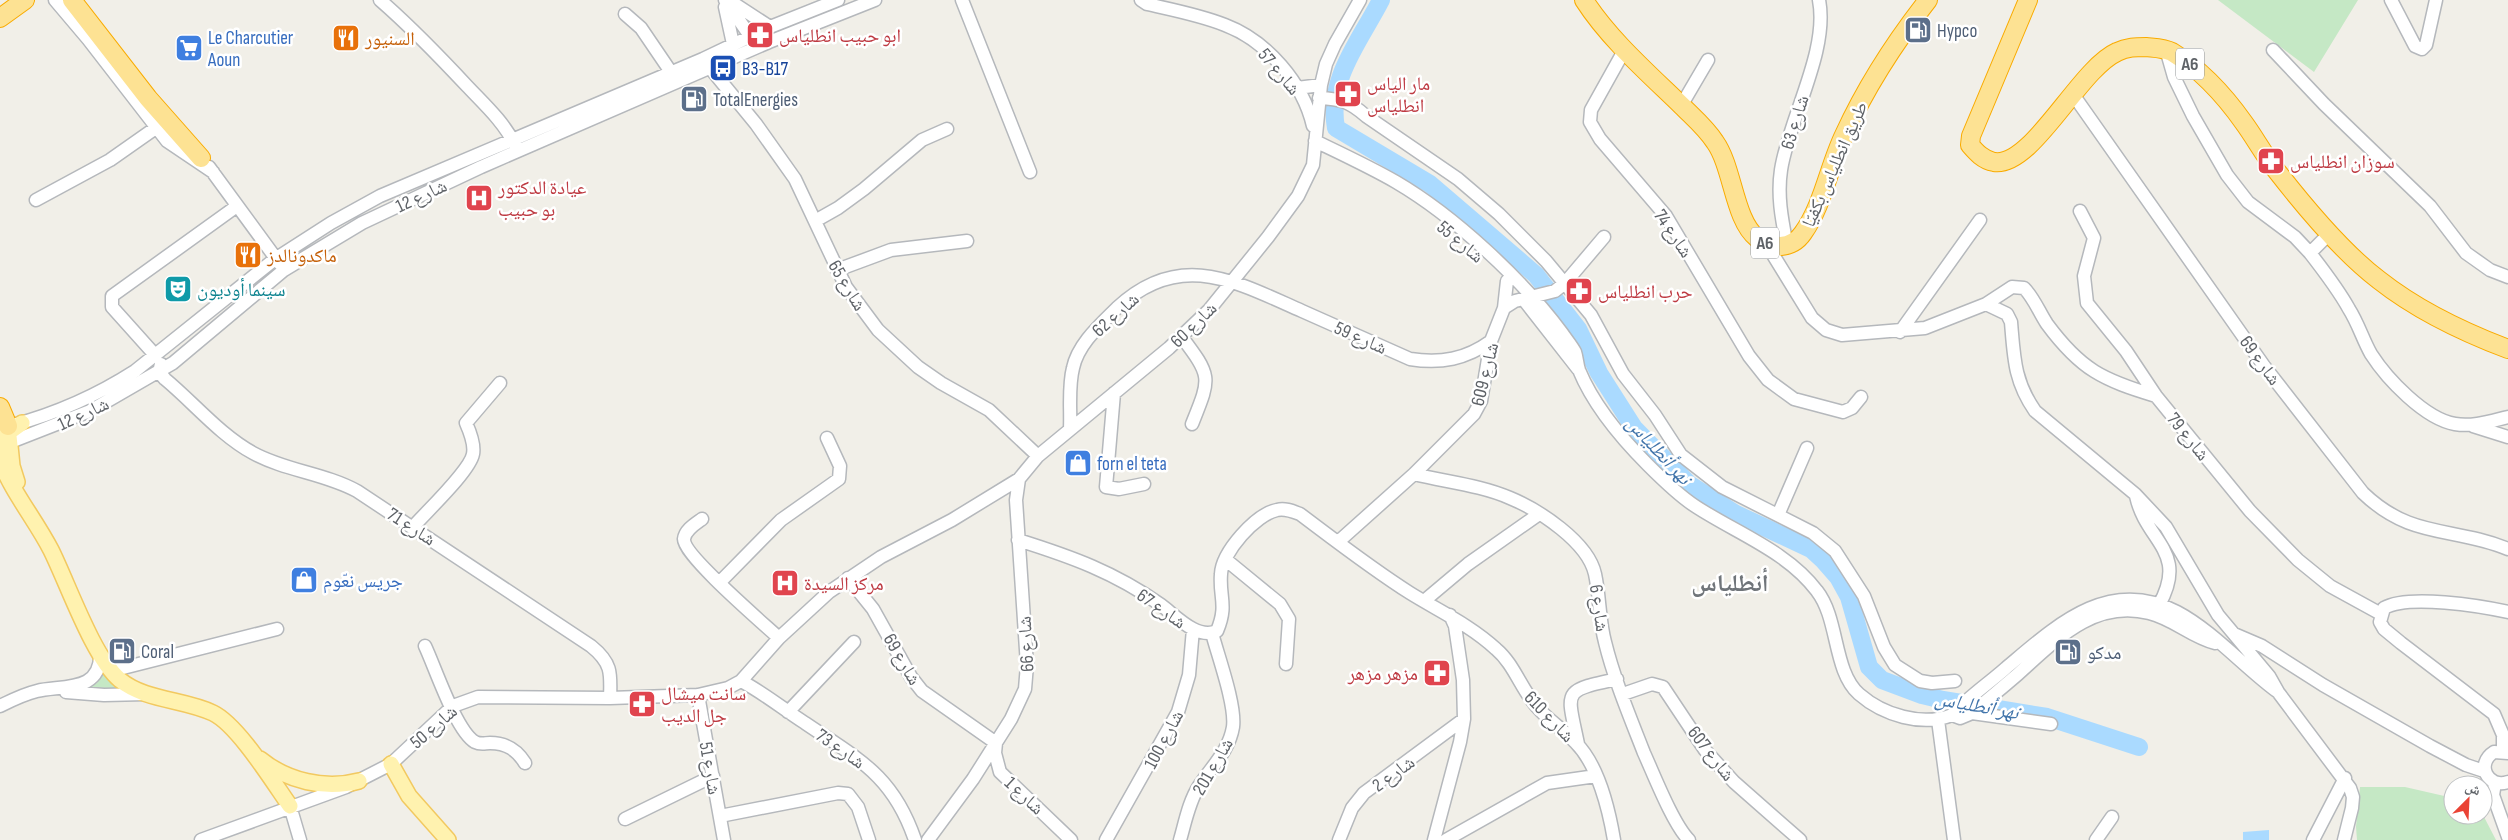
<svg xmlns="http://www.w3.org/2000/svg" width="2508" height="840" font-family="'Sofia Sans Condensed','Noto Naskh Arabic',sans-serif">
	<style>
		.green { fill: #c5e8c5 }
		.water { fill: #aadaff }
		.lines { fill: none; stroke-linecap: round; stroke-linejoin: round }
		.river { stroke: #aadaff; stroke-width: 18 }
		.minor-casing { stroke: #b5b8bc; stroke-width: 15 }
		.major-casing { stroke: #f2c960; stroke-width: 18 }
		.highway-casing { stroke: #f9ab00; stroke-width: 20 }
		.minor { stroke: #fff; stroke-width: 12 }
		.major { stroke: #fff2af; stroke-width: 15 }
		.highway { stroke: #fde293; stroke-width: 18 }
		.labels { text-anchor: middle; stroke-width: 5; stroke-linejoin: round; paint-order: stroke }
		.shield { fill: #fff; stroke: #8f9295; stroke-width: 1 }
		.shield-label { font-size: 18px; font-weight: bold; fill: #5f6368 }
		.service-label { font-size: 19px; fill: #4e5e75; stroke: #fff; text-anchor: start }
		.health-label { font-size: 19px; fill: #be3a42; stroke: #fff; text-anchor: start }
		.shop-label { font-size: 19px; fill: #366cbe; stroke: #fff; text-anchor: start }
		.food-label { font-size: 19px; fill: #c56008; stroke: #fff; text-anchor: start }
		.transit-label { font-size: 19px; fill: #164399; stroke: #fff; text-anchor: start }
		.street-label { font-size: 19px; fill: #5f6368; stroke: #fff }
		.culture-label { font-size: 19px; fill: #0d838f; stroke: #fff; text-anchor: start }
		.water-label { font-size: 20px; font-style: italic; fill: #4174aa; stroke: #fff }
		.district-label { font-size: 24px; font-weight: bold; fill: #70757a; stroke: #fff }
	</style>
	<rect width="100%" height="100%" fill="#f1efe8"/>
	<path class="green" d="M2218 0H2358L2314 72Z
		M105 672 122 693 87 688 97 683Z
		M2360 787H2405L2453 798V815H2483L2496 840H2357L2356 827Z"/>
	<path class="water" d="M2269 830V840H2243V832Z"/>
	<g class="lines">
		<path class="river" d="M1381 0C1360 41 1327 79 1336 128L1430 184 1536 275 1578 329 1599 373 1634 428 1689 484 1736 514 1811 549 1824 561 1838 577 1849 597 1869 667 1882 680 1922 695 1943 700 2047 717 2139 747"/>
		<g class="minor-casing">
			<path id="minor" d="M55 0 88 39 167 141 213 172
				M380 0C411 27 439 56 467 86 484 104 504 122 515 145
				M725 0 755 43
				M962 0 1030 172
				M1141 0 1147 4C1173 10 1200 15 1225 25 1267 41 1303 83 1313 126
				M2391 0 2415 46 2422 49 2426 45 2436 0
				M730 1 770 27
				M725 7 733 44
				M625 14 641 28 675 78
				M1625 49 1591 110 1590 122 1600 139 1666 216 1749 356 1768 380 1794 399 1843 412 1852 408 1861 397
				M2166 49 2174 77 2193 116 2227 175 2248 202 2295 237 2310 253 2330 233
				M2273 50 2324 104 2430 206 2466 253 2490 270 2508 277
				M706 63 756 124 795 179 846 287 878 330 918 367 941 383 989 410 1038 456
				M1297 88 1321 85
				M2072 93 2264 366 2363 493C2412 540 2453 526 2508 549
				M1319 98C1341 99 1349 101 1366 116L1458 179 1499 214 1546 261 1591 315 1623 374 1655 415 1681 455 1722 487 1813 533 1835 551 1864 596 1884 647 1895 665 1920 681 1932 683 1955 681
				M1681 106 1708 60
				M1315 141C1342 154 1370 167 1396 182 1454 216 1522 279 1562 333 1566 339 1572 346 1575 352 1577 358 1577 364 1579 370 1593 404 1621 438 1648 465 1662 479 1678 495 1695 506 1736 533 1787 551 1817 591 1839 619 1833 671 1859 694 1883 715 1922 727 1952 715 1967 698 1988 684 2006 668 2056 626 2108 576 2177 612 2213 631 2245 668 2278 692
				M209 167 280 264
				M36 200 110 160 157 127
				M2080 211 2094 238 2084 276 2087 303 2126 351 2156 396 2250 511 2298 560 2330 586 2381 614
				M815 221 838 208 864 189 922 140 947 129
				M1767 245 1812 318 1826 330 1842 335 1925 328 1986 304 2007 314 2011 322C2014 357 2014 381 2035 411L2135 494 2166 527 2218 615 2269 676 2278 692 2350 788 2353 797 2352 808 2344 840
				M1787 246C1782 220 1777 196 1781 170 1789 118 1829 51 1819 0
				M2310 253C2324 271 2338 289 2349 309 2358 323 2363 340 2371 354 2387 379 2425 419 2455 424 2473 427 2491 421 2508 417
				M837 270 891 250 967 241
				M1524 300 1578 369
				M1986 304 2012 287 2024 288C2034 298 2039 312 2047 324 2081 370 2103 380 2156 396
				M1504 308 1507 281
				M1900 332 1980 220
				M1181 336C1212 377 1211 377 1192 424
				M155 355 112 307V296L237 206
				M161 364 159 372 165 379C194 403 220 435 253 453 286 471 324 473 357 491L591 646C612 663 611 673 610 698
				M1114 393 1106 487 1119 489 1144 484
				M13 425C58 413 96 396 135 371L275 259 331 223 380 196 703 59 770 27 838 0
				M2473 426 2508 437
				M1070 429C1071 410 1068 387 1073 368 1078 344 1100 325 1117 308 1180 249 1236 282 1302 311 1338 327 1374 343 1410 359 1441 364 1466 359 1491 341
				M3 445 90 411 173 363 284 270 362 223 481 167 769 42 875 0
				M1414 474C1446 482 1480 485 1510 498 1539 510 1588 542 1595 574 1600 597 1599 620 1605 642 1614 679 1630 717 1644 753 1654 775 1673 824 1689 840
				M2136 496C2146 542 2189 551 2159 605
				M1778 515 1807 448
				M702 519C695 524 685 530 684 539 683 555 764 624 779 638
				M413 527C426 512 470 471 473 454 475 444 470 432 466 423L500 383
				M1018 540C1072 557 1114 572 1161 605 1176 616 1197 640 1217 631 1228 605 1219 597 1221 574 1222 552 1256 514 1277 510 1285 508 1292 511 1300 514 1336 541 1372 569 1410 593 1439 611 1470 625 1496 649 1514 664 1521 689 1537 707 1548 720 1564 730 1576 743 1598 765 1609 810 1614 840
				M1338 542 1414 474 1474 414 1481 401 1491 341 1504 308 1515 301 1555 291 1565 283 1604 237
				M1225 559 1280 604 1289 619 1286 664
				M848 578 873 609 911 677 922 691 996 743 995 753 1000 772 1071 840
				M719 583 781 520 839 479 840 466 827 438
				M1424 601 1468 564 1539 514
				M2234 634 2262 646 2323 685 2430 746 2466 765 2484 771
				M425 646C435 667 456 731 475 742 481 745 485 743 490 743 507 743 517 750 525 763
				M111 671 277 629
				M741 681C764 693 783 709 805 723 858 759 893 775 915 840
				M66 692 104 695 146 694
				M1623 694 1652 684 1663 687 1705 750 1734 782 1800 840
				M698 695 724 840
				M0 706C12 700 24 694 37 691 61 685 102 693 100 653
				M788 712 854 642
				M1972 713 2051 724
				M1952 715 1960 718 1972 713C1987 700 2003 687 2018 674 2056 640 2094 599 2149 613 2174 619 2191 637 2215 643
				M1938 720 1954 840
				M1578 744C1567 690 1561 691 1617 679
				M2503 751V735L2494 714 2401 643 2384 629 2380 622 2384 608C2408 594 2481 606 2508 612
				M2508 753 2494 752C2475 764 2488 789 2508 782
				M2495 783 2493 795 2508 837
				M290 806 300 840
				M720 816 838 793 848 794 858 807 869 840
				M625 819 713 776
				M201 840 346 787 391 764 453 706 478 697 610 698 698 695 728 688 741 681 779 638 829 592 881 557 952 520 1019 479 1038 456 1169 348 1209 310 1268 237 1298 196 1313 165 1321 85 1326 64 1335 44 1360 0
				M928 840 973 779 1011 719 1025 689 1027 665 1016 500 1019 479
				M1106 840 1178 712 1189 675 1193 629
				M1180 840C1185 823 1189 801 1199 786 1212 766 1229 751 1233 727 1236 705 1218 656 1212 633
				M1339 840 1352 808 1364 793 1464 719
				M1434 840 1460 742 1464 719 1463 680 1455 626 1450 615
				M1446 840 1547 783 1596 776
				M2096 840 2112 817
				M2313 840 2345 778"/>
		</g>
		<g class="major-casing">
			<path id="major" d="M8 426 12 466 17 482
				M0 451 4 436 22 423
				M0 460C12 492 35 519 51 550 68 584 93 657 120 680 146 701 184 699 213 713 238 725 273 782 290 806
				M260 759C287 781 325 790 359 781
				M391 764 409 796 448 840"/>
		</g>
		<g class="highway-casing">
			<path id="highway" d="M72 0 148 98 201 158
				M1584 0C1609 39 1648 73 1682 106 1693 117 1706 128 1715 142 1733 167 1734 220 1757 238 1771 250 1792 249 1803 233 1823 205 1829 166 1844 135 1866 87 1895 42 1928 0
				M2028 0 1971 136 1970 145C1976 152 1983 160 1994 162 2032 168 2079 69 2117 52 2127 47 2136 47 2146 47 2156 48 2164 48 2172 52 2200 69 2225 96 2244 123 2255 138 2264 155 2276 170 2304 206 2342 252 2379 280 2417 310 2463 332 2508 349
				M0 18 25 0
				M0 407 8 426"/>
		</g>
		<use href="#minor" class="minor"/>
		<use href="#major" class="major"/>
		<use href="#highway" class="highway"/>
	</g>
	<defs>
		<g id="fuel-square" transform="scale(1.4375)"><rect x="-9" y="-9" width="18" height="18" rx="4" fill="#5c6f8a" stroke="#fff"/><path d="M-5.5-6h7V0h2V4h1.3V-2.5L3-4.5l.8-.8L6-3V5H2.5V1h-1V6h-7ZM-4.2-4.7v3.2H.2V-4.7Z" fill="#fff"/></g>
		<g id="pharmacy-square" transform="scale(1.4375)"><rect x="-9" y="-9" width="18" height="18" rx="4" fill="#e0444e" stroke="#fff"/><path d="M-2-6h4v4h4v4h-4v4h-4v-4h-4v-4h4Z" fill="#fff"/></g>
		<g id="restaurant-square" transform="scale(1.4375)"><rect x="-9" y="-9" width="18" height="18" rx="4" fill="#e8710a" stroke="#fff"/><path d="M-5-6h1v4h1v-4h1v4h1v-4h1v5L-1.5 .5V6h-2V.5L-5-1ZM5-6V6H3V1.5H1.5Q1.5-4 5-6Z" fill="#fff"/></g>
		<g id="supermarket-square" transform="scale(1.4375)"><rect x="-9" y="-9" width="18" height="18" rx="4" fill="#3f7fe0" stroke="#fff"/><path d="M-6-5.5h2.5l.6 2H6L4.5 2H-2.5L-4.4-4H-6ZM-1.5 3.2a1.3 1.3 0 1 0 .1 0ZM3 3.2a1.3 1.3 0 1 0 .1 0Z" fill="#fff"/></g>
		<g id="bus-square" transform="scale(1.4375)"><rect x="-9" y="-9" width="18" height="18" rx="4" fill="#1a4fb4" stroke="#fff"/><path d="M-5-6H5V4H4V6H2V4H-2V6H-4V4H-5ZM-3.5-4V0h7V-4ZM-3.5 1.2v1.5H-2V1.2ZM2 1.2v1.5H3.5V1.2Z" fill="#fff"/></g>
		<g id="hospital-square" transform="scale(1.4375)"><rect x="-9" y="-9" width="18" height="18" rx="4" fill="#e0444e" stroke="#fff"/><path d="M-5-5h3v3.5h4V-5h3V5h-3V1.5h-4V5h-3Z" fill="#fff"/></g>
		<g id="theatre-square" transform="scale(1.4375)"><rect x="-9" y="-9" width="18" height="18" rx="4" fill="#0f9aa8" stroke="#fff"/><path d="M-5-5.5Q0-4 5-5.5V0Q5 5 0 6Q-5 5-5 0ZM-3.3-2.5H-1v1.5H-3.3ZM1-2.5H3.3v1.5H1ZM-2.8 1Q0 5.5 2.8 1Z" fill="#fff"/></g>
		<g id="shop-square" transform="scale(1.4375)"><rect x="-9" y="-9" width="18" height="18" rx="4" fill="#3f7fe0" stroke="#fff"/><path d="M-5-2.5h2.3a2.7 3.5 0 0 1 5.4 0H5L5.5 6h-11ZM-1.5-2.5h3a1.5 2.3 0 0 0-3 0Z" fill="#fff"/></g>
	</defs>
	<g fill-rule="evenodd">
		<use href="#fuel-square" x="1918" y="30"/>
		<use href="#pharmacy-square" x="760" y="35"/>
		<use href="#restaurant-square" x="346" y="38"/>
		<use href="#supermarket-square" x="189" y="48"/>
		<use href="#bus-square" x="723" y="68"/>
		<use href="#pharmacy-square" x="1348" y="94"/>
		<use href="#fuel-square" x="694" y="99"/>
		<use href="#pharmacy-square" x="2271" y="161"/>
		<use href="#hospital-square" x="479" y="198"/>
		<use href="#restaurant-square" x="248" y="255"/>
		<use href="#theatre-square" x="178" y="289"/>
		<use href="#pharmacy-square" x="1579" y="291"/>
		<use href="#shop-square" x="1078" y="463"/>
		<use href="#shop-square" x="304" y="580"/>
		<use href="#hospital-square" x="785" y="583"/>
		<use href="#fuel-square" x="122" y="651"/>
		<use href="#fuel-square" x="2068" y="652"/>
		<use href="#pharmacy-square" x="1437" y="673"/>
		<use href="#pharmacy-square" x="642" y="704"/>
	</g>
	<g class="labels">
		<g class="shield">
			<rect x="2176" y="48.5" width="28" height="31" rx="4"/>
			<rect x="1751" y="227.5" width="28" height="31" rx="4"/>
		</g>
		<g class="shield-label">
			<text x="2190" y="70">A6</text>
			<text x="1765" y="249">A6</text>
		</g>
		<g class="service-label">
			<text x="1937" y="37">Hypco</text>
			<text x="713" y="106">TotalEnergies</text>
			<text x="141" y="658">Coral</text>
			<text x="2087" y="659">مدكو</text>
		</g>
		<g class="health-label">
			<text x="779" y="42">ابو حبيب انطلياس</text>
			<text x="1367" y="90">مار الياس<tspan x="1367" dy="22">انطلياس</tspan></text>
			<text x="2290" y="168">سوزان انطلياس</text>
			<text x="498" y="194">عيادة الدكتور<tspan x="498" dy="22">بو حبيب</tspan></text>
			<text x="1598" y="298">حرب انطلياس</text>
			<text x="804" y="590">مركز السيدة</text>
			<text x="1418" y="680" text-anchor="end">مزهر مزهر</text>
			<text x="661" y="700">سانت ميشال<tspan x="661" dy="22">جل الديب</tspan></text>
		</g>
		<g class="shop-label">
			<text x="208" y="44">Le Charcutier<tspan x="208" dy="22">Aoun</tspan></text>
			<text x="1097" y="470">forn el teta</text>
			<text x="323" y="587">جريس نعّوم</text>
		</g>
		<g class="food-label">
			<text x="365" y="45">السنيور</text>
			<text x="267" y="262">ماكدونالدز</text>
		</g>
		<g class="transit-label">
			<text x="742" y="75">B3-B17</text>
		</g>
		<g class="street-label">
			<text transform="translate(1280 71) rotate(50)" y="7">شارع 57</text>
			<text transform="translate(1794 122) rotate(-73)" y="7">شارع 63</text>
			<text transform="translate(1834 164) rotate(-66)" y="7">طريق انطلياس بكفيّا</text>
			<text transform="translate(421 195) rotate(-25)" y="7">شارع 12</text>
			<text transform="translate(1674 233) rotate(56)" y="7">شارع 74</text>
			<text transform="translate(1461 241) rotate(40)" y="7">شارع 55</text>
			<text transform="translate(848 285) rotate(59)" y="7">شارع 65</text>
			<text transform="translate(1115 314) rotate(-42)" y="7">شارع 62</text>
			<text transform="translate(1193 324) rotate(-44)" y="7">شارع 60</text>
			<text transform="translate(1361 337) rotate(24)" y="7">شارع 59</text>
			<text transform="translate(2261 360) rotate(54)" y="7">شارع 69</text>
			<text transform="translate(1484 374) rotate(-76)" y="7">شارع 609</text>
			<text transform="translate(83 413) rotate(-25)" y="7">شارع 12</text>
			<text transform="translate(2189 436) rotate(51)" y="7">شارع 79</text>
			<text transform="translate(412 526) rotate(33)" y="7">شارع 71</text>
			<text transform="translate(1162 608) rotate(35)" y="7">شارع 67</text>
			<text transform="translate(1600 608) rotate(82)" y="7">شارع 6</text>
			<text transform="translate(1025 644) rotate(-93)" y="7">شارع 66</text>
			<text transform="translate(903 659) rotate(60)" y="7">شارع 69</text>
			<text transform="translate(1550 716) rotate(46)" y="7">شارع 610</text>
			<text transform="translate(433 726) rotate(-41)" y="7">شارع 50</text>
			<text transform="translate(1163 739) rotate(-62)" y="7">شارع 100</text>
			<text transform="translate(841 748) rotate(35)" y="7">شارع 73</text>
			<text transform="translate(1712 753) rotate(52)" y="7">شارع 607</text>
			<text transform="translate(1212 766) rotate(-60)" y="7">شارع 201</text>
			<text transform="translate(711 768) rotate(80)" y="7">شارع 51</text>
			<text transform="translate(1393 773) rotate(-36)" y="7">شارع 2</text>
			<text transform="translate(1025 795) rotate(43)" y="7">شارع 1</text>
		</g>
		<g class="culture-label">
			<text x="197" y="296">سينما أوديون</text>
		</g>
		<g class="water-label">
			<text transform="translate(1659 450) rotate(47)" y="7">نهر أنطلياس</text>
			<text transform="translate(1977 705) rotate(10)" y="7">نهر أنطلياس</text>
		</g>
		<g class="district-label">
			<text x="1730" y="591">أنطلياس</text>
		</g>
	</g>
	<g transform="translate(2468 800) rotate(24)"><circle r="24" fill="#ffffff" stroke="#bfc1c3"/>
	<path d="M0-4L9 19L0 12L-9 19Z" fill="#ea4335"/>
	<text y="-8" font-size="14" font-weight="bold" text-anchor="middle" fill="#5f6368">ش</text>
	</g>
</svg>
